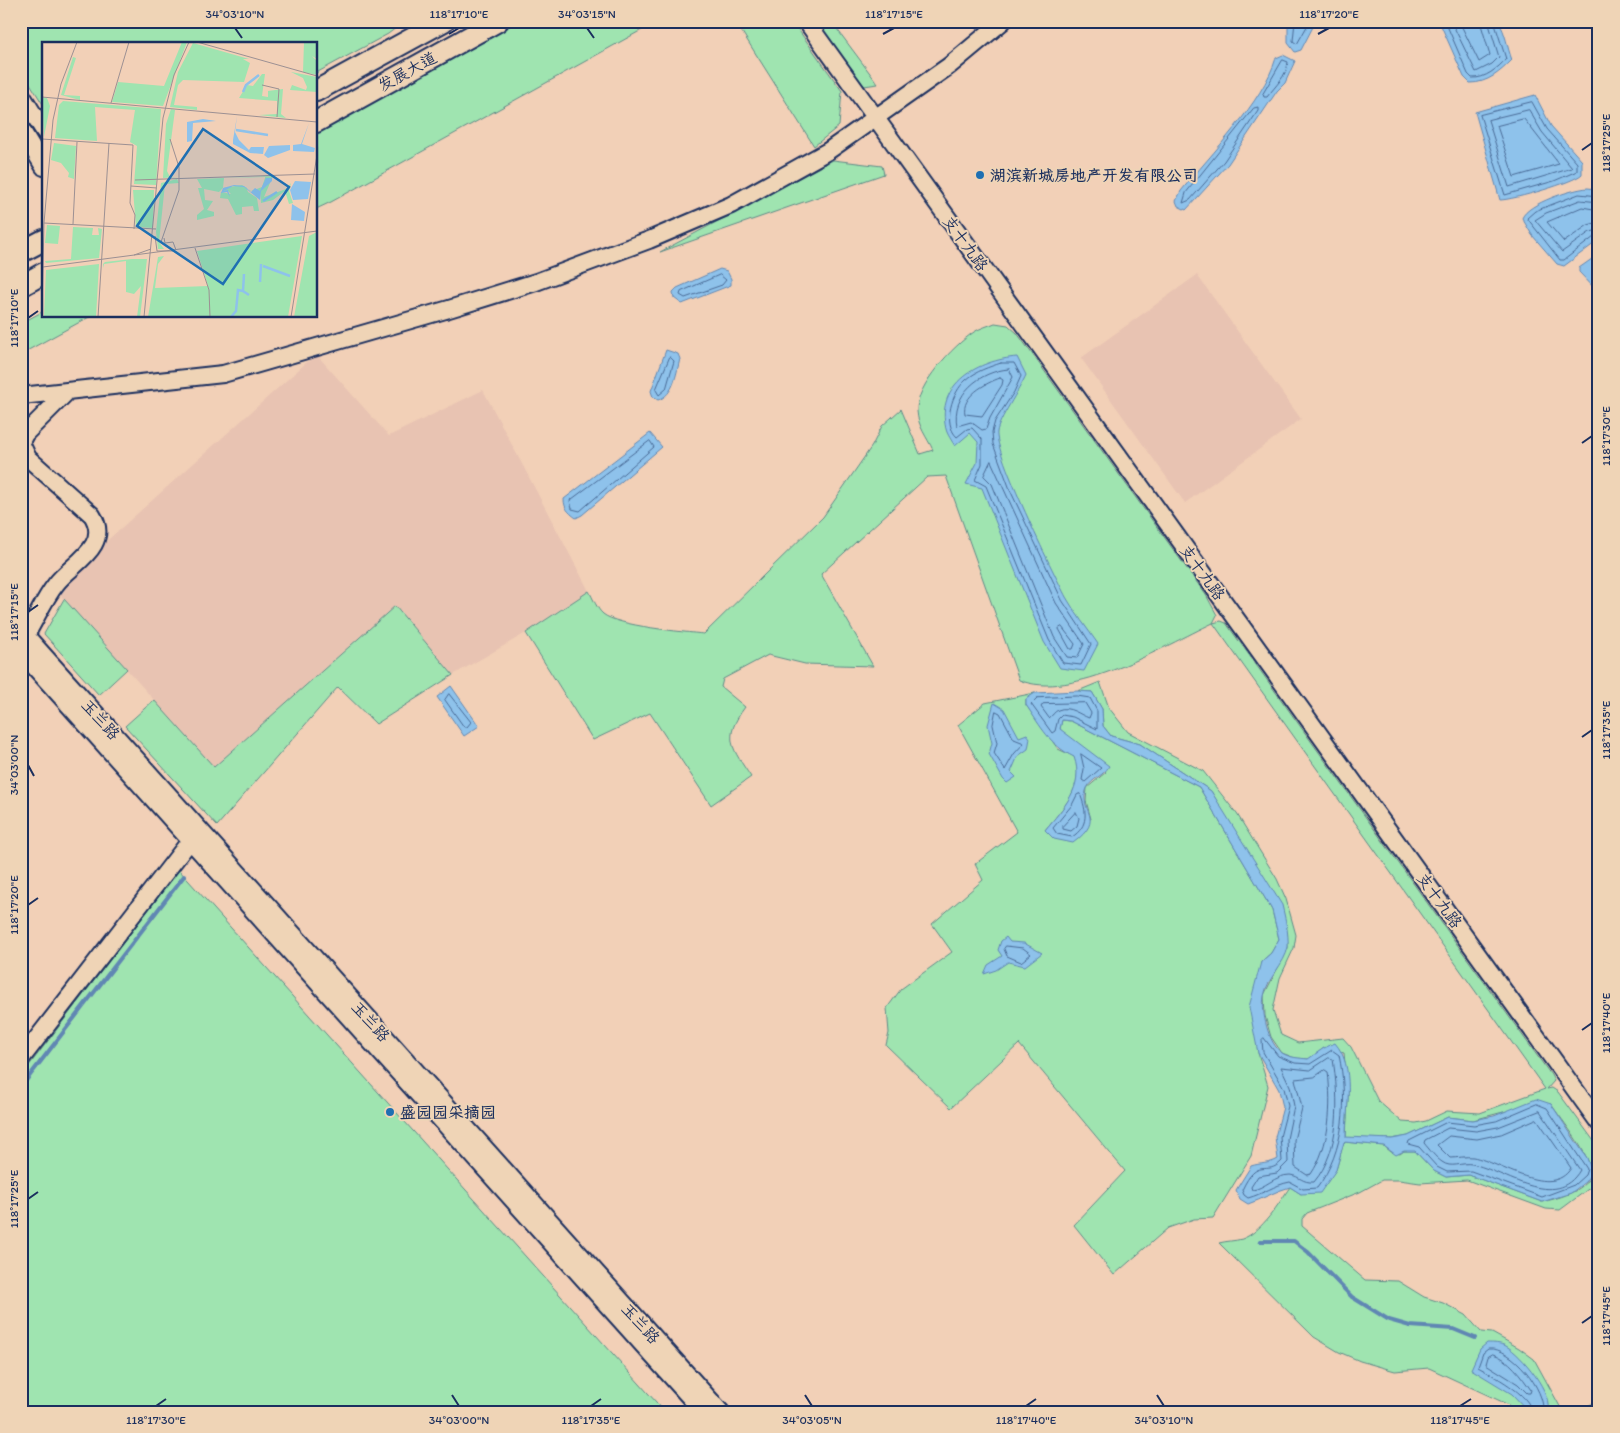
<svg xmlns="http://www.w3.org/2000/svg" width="1620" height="1433" font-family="Itim,'LXGW WenKai TC',sans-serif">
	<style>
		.built { fill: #e8c3b2 }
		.green { fill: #9fe4b0; stroke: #5d8a87 }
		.water { fill: #8ec2eb; stroke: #6087b3 }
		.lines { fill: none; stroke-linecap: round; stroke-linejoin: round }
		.shore { stroke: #496a96; stroke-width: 1 }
		.stream { stroke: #6087b3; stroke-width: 4 }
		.minor-casing { stroke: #1b2f5e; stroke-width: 20 }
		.major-casing { stroke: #1b2f5e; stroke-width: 24 }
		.minor { stroke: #efd4b6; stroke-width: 16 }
		.major { stroke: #efd4b6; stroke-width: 20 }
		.ticks { fill: none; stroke: #1b2f5e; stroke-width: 2 }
		.poi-dot { fill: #1f6fb2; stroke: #efd4b6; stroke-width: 2 }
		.labels { text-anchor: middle; stroke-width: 4; stroke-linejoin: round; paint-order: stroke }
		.street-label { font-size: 16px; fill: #1b2f5e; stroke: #efd4b6 }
		.poi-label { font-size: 16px; font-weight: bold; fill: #1b2f5e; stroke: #efd4b6; text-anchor: start }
		.inset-river { fill: none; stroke: #8ec2eb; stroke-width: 2.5 }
		.inset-road { fill: none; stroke: #9c9093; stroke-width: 1 }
		.view { fill: #1f6fb2; fill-opacity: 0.15; stroke: #1f6fb2; stroke-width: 2.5 }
		.inset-edge { fill: none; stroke: #1b2f5e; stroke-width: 2.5 }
		.neatline { fill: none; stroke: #1b2f5e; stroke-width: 2 }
		.ticks-label { font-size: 12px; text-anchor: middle; fill: #1b2f5e }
	</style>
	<rect width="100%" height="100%" fill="#f2d0b7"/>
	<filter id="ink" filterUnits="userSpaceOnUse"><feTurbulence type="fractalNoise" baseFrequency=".02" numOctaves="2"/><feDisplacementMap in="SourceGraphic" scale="10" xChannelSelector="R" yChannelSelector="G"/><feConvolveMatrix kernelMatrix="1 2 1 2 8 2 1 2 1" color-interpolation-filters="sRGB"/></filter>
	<g filter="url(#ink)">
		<path class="built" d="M1197 275 1301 419 1185 503 1081 358Z
			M316 354 389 436 483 390 589 591 526 633 453 675 395 606 214 767 54 588Z"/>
		<path class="green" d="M21 21H405L388 34 316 73V44H44V106L21 69Z
			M519 21H658L331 202 316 209V133Z
			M735 21H792L842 91 839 126 814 146Z
			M816 21H831L878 84 864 86Z
			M833 160 882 166 884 174 660 252Z
			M44 311V316H91L21 354V323Z
			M995 323 1008 325 1017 333 1206 595 1217 615 1213 623 1221 621 1226 623 1551 1075 1554 1081 1547 1089 1552 1088 1558 1092 1599 1148V1181L1560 1210 1546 1209 1467 1180 1420 1183 1399 1180H1382L1360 1192 1307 1213 1302 1219V1226L1365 1280 1398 1281 1424 1297 1443 1303 1466 1315 1481 1332 1492 1333 1519 1348 1534 1359 1563 1412H1514L1509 1405 1429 1368 1395 1371 1360 1361 1339 1352 1314 1337 1219 1243C1226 1241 1235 1241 1242 1239 1263 1231 1278 1204 1290 1187L1301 1194 1336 1170 1344 1142 1384 1146 1391 1152 1400 1154 1404 1151H1415L1434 1171 1446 1177 1469 1175 1542 1202C1558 1198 1581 1193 1590 1177 1597 1162 1560 1118 1551 1104L1507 1111 1473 1120 1448 1117 1408 1136 1392 1139 1346 1138 1348 1096 1344 1053 1324 1048 1309 1059 1295 1058 1282 1053 1271 1037 1265 1016 1264 995 1288 948 1286 924 1211 791 1140 744 1111 736 1103 726 1102 709 1092 692 1078 691 1100 682 1109 708 1128 732 1203 771 1237 814 1277 879 1286 899 1296 935 1294 948 1280 978 1273 1010 1281 1035 1298 1043 1343 1038 1351 1047 1378 1101 1402 1122 1416 1123 1426 1121 1447 1111 1480 1113 1545 1089 1213 623C1164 646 1072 702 1019 680L946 476 927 477 821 574 873 666 805 664 768 655 723 679 721 687 745 707C722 738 732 748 751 777L711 805 650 713 593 740 526 633 589 591C593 598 597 609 603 614 617 626 684 632 704 634L823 517 872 446 882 426 901 409 920 454 933 450C927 437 918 427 917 411 916 385 953 346 974 332 980 328 988 326 995 323Z
			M64 599 127 669 99 695 44 634Z
			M395 606 453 675 376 724 338 687 217 826 125 726 154 700 214 767Z
			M1035 693 1026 699V705L1058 749 1075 757C1085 787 1063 808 1045 830L1091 819 1086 801 1087 788 1106 772 1060 729 1062 720 1071 721 1199 787 1272 910 1279 939 1271 953 1261 962 1256 1037 1258 1053 1268 1086 1251 1156 1213 1218 1194 1219 1168 1228 1114 1275 1074 1225 1125 1171 1019 1044 951 1108 886 1045 889 1033 887 1008 901 989 952 952 932 924 983 880 975 864 1017 832 958 725 985 703Z
			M179 870 665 1412H21V1076Z
			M1599 1400V1412H1576Z"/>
		<path class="water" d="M1291 21H1316L1301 50 1295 52 1288 43V27Z
			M1439 21H1498C1506 33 1507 47 1512 60 1500 72 1488 83 1470 83L1464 77Z
			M1283 55 1295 61 1285 83 1277 91 1228 164 1186 210 1178 206 1176 201 1181 191C1211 154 1263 102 1276 58Z
			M1535 95 1551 126 1582 161V174C1575 182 1513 200 1500 200L1475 112Z
			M1588 188 1596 189 1599 194V240L1564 266 1557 264 1532 235 1522 218C1528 203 1573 189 1588 188Z
			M1599 254V293L1579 272V268Z
			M720 269 727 271 731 279V285L682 304 674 298 673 292 677 288Z
			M666 350 678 354 680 359C676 374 674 395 658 400L653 397 651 391Z
			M1017 357 1026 375C1020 389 998 421 997 432 994 452 1053 572 1066 597 1075 613 1087 628 1098 644L1084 671 1060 668 1044 642 982 488 966 484 977 463 978 442 970 433 955 446C952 441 947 434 946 429 935 383 979 360 1017 357Z
			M650 433 662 447 582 515 576 518C568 512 564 508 564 499Z
			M451 686 479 726 464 736 437 697Z
			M1078 691 1092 692 1102 709 1103 726 1111 736 1140 744 1211 791 1282 905C1285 918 1289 933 1288 947 1285 964 1267 978 1264 996 1261 1012 1268 1043 1282 1053 1290 1058 1300 1058 1308 1059L1324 1048 1335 1043C1356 1067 1346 1107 1346 1137L1392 1139 1408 1136 1448 1117 1473 1120 1494 1116 1536 1099 1551 1104 1587 1158 1592 1172 1585 1182 1571 1193 1542 1202 1469 1175 1446 1177 1434 1171 1415 1151H1404L1396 1155 1384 1146 1344 1142 1336 1170 1320 1193 1301 1194 1290 1187C1275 1191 1263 1199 1248 1204L1240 1199 1236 1190 1251 1166C1260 1163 1270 1164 1278 1159L1275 1137 1283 1107 1279 1090 1258 1053 1249 1007 1261 962 1271 953 1279 939 1272 910 1199 787 1071 721 1062 720 1060 729 1109 766C1104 776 1092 778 1087 788 1077 812 1108 817 1073 843L1054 839 1045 830C1063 808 1085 787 1074 757 1050 745 1041 727 1026 705V699L1035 693Z
			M994 703 1004 709 1019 737 1027 734 1030 738 1028 749 1018 756 1011 772 1016 777 1007 783 1003 779 989 754 992 743 988 725Z
			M1006 937 1010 942 1024 943 1042 953 1025 966 1008 962 996 970 984 974 988 965 1002 956 998 950 1001 941Z
			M1487 1343C1493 1343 1500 1343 1506 1346 1521 1354 1555 1395 1547 1412H1529L1512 1394 1471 1369 1480 1349Z"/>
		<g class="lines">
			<path class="shore" d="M1295 21 1293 41 1297 44 1310 21
				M1445 21 1468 74 1472 78C1485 79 1498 68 1506 59L1494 21
				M1451 21 1476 72 1492 64 1499 57 1488 21
				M1459 21 1479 62 1490 55 1480 21
				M1283 60 1288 62C1287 76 1275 86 1267 97H1264L1263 94Z
				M1532 102 1547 129 1577 163V171L1554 181 1505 195 1480 115Z
				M1254 108 1258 107V111L1224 161 1190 200 1183 203 1186 193Z
				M1529 110 1542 132 1572 168 1509 187 1488 120Z
				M1524 119 1559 164 1514 177 1497 126Z
				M1599 196 1579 194 1535 211 1527 218 1560 260H1564L1594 237 1599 236
				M1599 202 1580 200 1546 213 1535 220 1562 252 1590 232 1599 230
				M1599 210 1582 207 1547 222 1564 242 1588 225 1599 222
				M720 275 726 280 722 285 685 298 680 295 681 292Z
				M670 357 674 361 666 389 659 395 656 390Z
				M1001 363H1014L1021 376 1014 392 995 421 992 432 993 444 1011 492 1062 600 1091 644 1081 665 1063 663 1049 640 986 486 975 480 982 464V439L972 428 967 429 957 437C942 423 952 392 966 380 976 371 989 367 1001 363Z
				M1009 369 1013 377 990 418 986 429 982 430 971 422 957 426C951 394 980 371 1009 369Z
				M1000 378 1003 380 1002 385 982 416 965 414C961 396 986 383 1000 378Z
				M650 441 654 447 580 511 572 509 570 501Z
				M991 461 1056 603 1084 644 1077 658 1067 657 1054 637 992 484 984 476Z
				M1062 627 1075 644 1073 649H1070L1059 629Z
				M449 694 471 722 467 727H464L445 700Z
				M1077 696 1090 698 1097 711V729L1073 717 1062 715 1058 719 1055 731 1052 733 1031 704 1037 698Z
				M1085 703 1091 713 1089 718C1080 715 1069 705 1058 710 1054 712 1052 716 1049 718L1041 707 1043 704Z
				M996 711 1000 713 1014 739 1024 743 1014 754 1005 770 994 753 997 743 993 725Z
				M1081 754 1101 768 1085 782 1082 780 1084 769Z
				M1080 794C1087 811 1089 826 1072 837L1057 834 1053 828 1072 805 1077 795Z
				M1076 812 1079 818 1077 826 1071 831 1063 829V826Z
				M1006 946 1023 948 1031 954 1021 962 1007 956 1004 949Z
				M1264 1038 1278 1056 1295 1063 1310 1064 1332 1050 1339 1055C1348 1099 1345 1151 1317 1188L1303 1189 1290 1182C1274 1185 1263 1194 1248 1198L1244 1195 1242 1190C1258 1155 1266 1178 1282 1161L1280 1137 1288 1106 1284 1088 1263 1052 1262 1040Z
				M1329 1058 1333 1059C1339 1099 1341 1150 1314 1182 1302 1183 1300 1176 1290 1175 1275 1175 1264 1189 1252 1190L1251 1187 1258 1176 1277 1173 1288 1162 1287 1139 1294 1106 1290 1086 1281 1067 1310 1070Z
				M1325 1070 1328 1072C1332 1106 1330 1146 1311 1174L1307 1175 1295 1167 1294 1140 1302 1108 1295 1079 1314 1077Z
				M1537 1104 1547 1108 1587 1169 1585 1175 1574 1185 1542 1197 1471 1171 1447 1172 1437 1167 1419 1147 1408 1144 1409 1141 1447 1122 1474 1125 1496 1121Z
				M1540 1111 1580 1170C1555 1212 1505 1171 1472 1164 1462 1162 1451 1169 1442 1162 1436 1158 1429 1149 1424 1143L1425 1140 1448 1128 1476 1131 1498 1127Z
				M1537 1119 1571 1168C1551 1200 1500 1162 1473 1157 1466 1156 1457 1158 1450 1158L1437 1145 1449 1136 1477 1139 1501 1134Z
				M1493 1354C1509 1358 1522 1377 1531 1390L1530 1393H1527L1518 1384 1486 1364 1488 1357Z
				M1532 1412C1530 1394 1492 1375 1478 1367L1483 1353 1488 1349C1512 1346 1546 1390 1543 1412"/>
			<path class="stream" d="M21 1087 184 876
				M1260 1241H1294L1308 1252 1352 1297 1389 1320 1410 1326 1453 1329 1475 1338"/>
			<g class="minor-casing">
				<path id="minor" d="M806 21 1599 1123
					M21 94 44 131
					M21 129 44 167
					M21 396 223 374 449 309 536 282 649 240 731 205 828 151 949 66 1003 21
					M21 442 25 434 68 391
					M21 443 28 458 92 515C112 546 71 564 56 584 44 599 36 619 26 635
					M21 630 721 1412
					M21 652 703 1412
					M21 1059 196 833"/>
			</g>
			<g class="major-casing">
				<path id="major" d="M316 91 444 21
					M316 122 498 21
					M21 252 44 240
					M21 286 44 273"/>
			</g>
			<use href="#minor" class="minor"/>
			<use href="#major" class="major"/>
		</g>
	</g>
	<path class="ticks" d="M235 28 242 38M587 28 594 38M449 34 459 28M883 34 894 28M1318 34 1329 28M1582 150 1592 143M28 318 38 311M1582 443 1592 436M28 612 38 605M1582 737 1592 730M28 765 34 776M28 905 38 898M1582 1030 1592 1023M28 1199 38 1192M1582 1323 1592 1316M452 1395 459 1406M805 1395 812 1406M1157 1395 1164 1406M156 1406 166 1399M591 1406 601 1399M1026 1406 1036 1399M1460 1406 1471 1399"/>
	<g class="poi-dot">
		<circle cx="980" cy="175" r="5"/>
		<circle cx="390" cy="1112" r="5"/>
	</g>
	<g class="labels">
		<g class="street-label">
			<text transform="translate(407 71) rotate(-29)" y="6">发展大道</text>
			<text transform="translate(966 243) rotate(54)" y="6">支十九路</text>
			<text transform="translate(1203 572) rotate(54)" y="6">支十九路</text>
			<text transform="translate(101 719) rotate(48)" y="6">玉兰路</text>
			<text transform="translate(1440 900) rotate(54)" y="6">支十九路</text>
			<text transform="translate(371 1021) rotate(48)" y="6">玉兰路</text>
			<text transform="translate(641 1323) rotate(48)" y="6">玉兰路</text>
		</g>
		<g class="poi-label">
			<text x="990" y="181">湖滨新城房地产开发有限公司</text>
			<text x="400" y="1118">盛园园采摘园</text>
		</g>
	</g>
	<g transform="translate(42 42)">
		<rect width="275" height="275" fill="#f2d0b7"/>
		<path d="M140 0H145L121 64 70 60 76 40 122 44ZM262 0 275 1V17L270 14 275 19V33L261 30ZM151 1 207 17H201L208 21 202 40 141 38 136 43 132 63 155 65V68L128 65 136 30ZM31 15 34 16 22 53 38 54V58L19 53ZM249 30 275 35V50L248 48 250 43 264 48 265 45 261 36ZM220 32H223L220 54 226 55V49L241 47 239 72 244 76 217 73 235 72V59L197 56 205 43 211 44ZM0 55 5 56 8 64 2 95ZM21 59 119 67 114 143 92 142 95 104 88 100 93 68 53 65 55 99 13 96 17 63ZM129 67 133 68 125 129 128 135H136L121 136 124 82ZM12 101 34 104 32 137 26 135 27 131 19 121 9 118ZM231 134 222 155 244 147 249 141 247 149 251 161 247 162 243 149 231 158 219 161 218 149H208L204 145 206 150 215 156 217 169H212L211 164 200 165V172L194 173 186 157 178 156 179 150 189 152 186 149 182 150 184 147 181 146 177 150 162 147 163 158 171 159 165 168 172 170V174L155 178V173L162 167 156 146H160L155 137ZM182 136 223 135V136L220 145 209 149 200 143 181 146ZM135 137 137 141 123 142 117 200 122 207H116L114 190 119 141ZM91 148H112L111 186 94 185ZM5 183 18 184 16 202 3 201ZM31 185 51 186 50 193H57L56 186 60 187 57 216 4 221 3 219 29 217ZM275 190V275H252L267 194ZM260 194 246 275H106L116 215 122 214 116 222 113 246 166 244 155 209ZM105 217 98 275H95L99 244 92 252 84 250V219L62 222V226L61 222 63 220 90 217ZM57 222 54 275H2L4 228Z" fill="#9fe4b0" fill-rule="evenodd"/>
		<path d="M195 74 193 90 197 98 207 108 209 105H222L221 112 208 111 191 102V98ZM161 77 174 79 151 81 150 99 145 100V80ZM267 81 260 102 273 106 272 110 251 109V103L259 102ZM227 104 248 103V108L226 116 222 113ZM224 136H230V139L219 149 218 158 202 145 191 144 182 149 186 148 188 155 185 150 179 151 181 146 192 143 202 144 209 150 213 146 218 149ZM253 139 269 140 266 157 251 158 248 148ZM250 162 263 170 262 179 249 178Z" fill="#8ec2eb"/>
		<path class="inset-river" d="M201 50 204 43 217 33M194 88 226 93M221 159 235 150M221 224 248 234M202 232 201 249 207 253M218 240 219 222M189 275 194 269 196 248 201 249"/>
		<path class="inset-road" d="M155 0 275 34M220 43 237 47 235 75M0 55 275 80M69 61 87 0M0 97 91 103 88 161 93 173 92 187M93 138 273 132M89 144 115 146M2 181 114 187M31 182 35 100M113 194 115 209H131M122 196 123 201 131 200 134 208M119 200 137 148V125L128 97M153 206 167 248 168 275M92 213 109 207M1 225 275 189M0 267 2 181 11 78 19 42 35 0M56 275 67 101M102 275 121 76 132 33 147 0M249 275 275 113"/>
		<path class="view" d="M161 87 247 145 181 242 95 184Z"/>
		<rect width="275" height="275" class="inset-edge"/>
	</g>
	<rect width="1620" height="1433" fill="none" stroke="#efd4b6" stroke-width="55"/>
	<rect x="28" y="28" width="1564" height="1378" class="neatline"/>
	<g class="ticks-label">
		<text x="235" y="18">34°03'10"N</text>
		<text x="459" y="18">118°17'10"E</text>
		<text x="587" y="18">34°03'15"N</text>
		<text x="894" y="18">118°17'15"E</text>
		<text x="1329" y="18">118°17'20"E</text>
		<text transform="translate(1606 143) rotate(-90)" y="4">118°17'25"E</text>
		<text transform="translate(14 318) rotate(-90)" y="4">118°17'10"E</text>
		<text transform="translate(1606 436) rotate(-90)" y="4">118°17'30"E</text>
		<text transform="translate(14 612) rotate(-90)" y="4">118°17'15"E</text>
		<text transform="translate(1606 730) rotate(-90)" y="4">118°17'35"E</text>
		<text transform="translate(14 765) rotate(-90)" y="4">34°03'00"N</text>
		<text transform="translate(14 905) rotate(-90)" y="4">118°17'20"E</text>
		<text transform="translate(1606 1023) rotate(-90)" y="4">118°17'40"E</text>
		<text transform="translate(14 1199) rotate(-90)" y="4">118°17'25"E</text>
		<text transform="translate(1606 1316) rotate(-90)" y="4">118°17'45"E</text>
		<text x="156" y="1424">118°17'30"E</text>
		<text x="459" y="1424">34°03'00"N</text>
		<text x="591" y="1424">118°17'35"E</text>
		<text x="812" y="1424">34°03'05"N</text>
		<text x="1026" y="1424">118°17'40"E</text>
		<text x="1164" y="1424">34°03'10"N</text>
		<text x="1460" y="1424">118°17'45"E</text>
	</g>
</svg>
